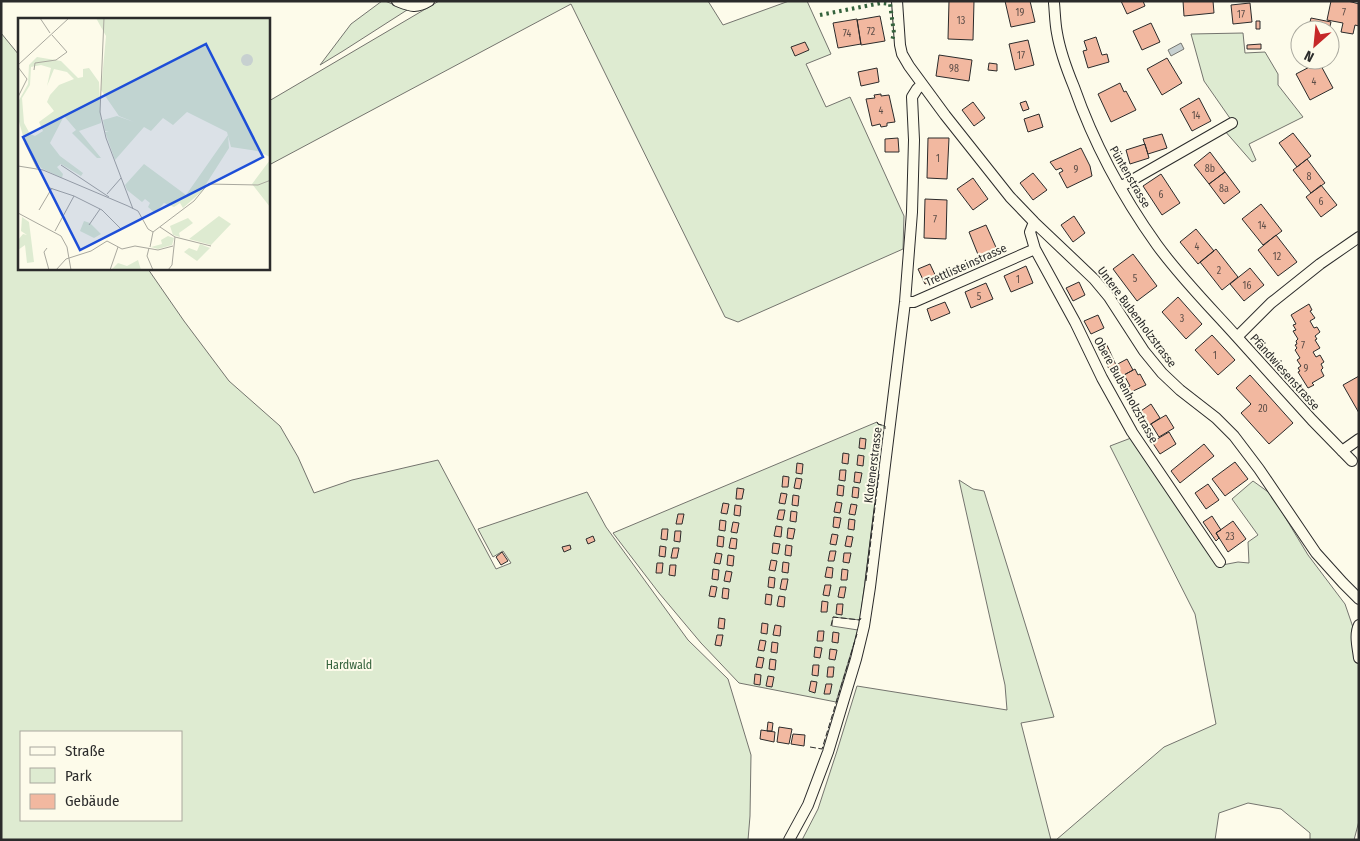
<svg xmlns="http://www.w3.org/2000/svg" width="1360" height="841" font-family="'Fira Sans Condensed',sans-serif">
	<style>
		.green { fill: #deebd1; stroke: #74746e; fill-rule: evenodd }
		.water { fill: #c7d0d0; stroke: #74746e }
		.building { fill: #f2b8a0; stroke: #2b2b2b }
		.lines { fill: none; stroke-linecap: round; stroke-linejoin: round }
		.minor-casing { stroke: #2b2b2b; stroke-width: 12 }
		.minor { stroke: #fdfbea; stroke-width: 10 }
		.hedge { stroke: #34623c; stroke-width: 4; stroke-dasharray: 2.5 4; stroke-linecap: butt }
		.fence { stroke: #2b2b2b; stroke-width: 1; stroke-dasharray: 6 2.5; stroke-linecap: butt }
		.labels { text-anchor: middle; stroke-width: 4; stroke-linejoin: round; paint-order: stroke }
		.number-label { font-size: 10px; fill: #5d4e48 }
		.street-label { font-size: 12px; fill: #2b2b2b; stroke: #fdfbea }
		.park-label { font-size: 12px; fill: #34623c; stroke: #fdfbea }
		.inset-road { fill: none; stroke: #a9a89e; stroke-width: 1 }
		.view { fill: #1d4ed8; fill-opacity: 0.15; stroke: #1d4ed8; stroke-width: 2.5 }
		.inset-edge { fill: none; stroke: #2b2b2b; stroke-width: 2.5 }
	</style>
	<rect width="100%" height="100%" fill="#fdfbea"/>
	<path class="green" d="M382 1H385L407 10 343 51 320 65 351 24Z
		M439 1H708L723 25 789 1H807L831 54 806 64 826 107 850 97 904 216 903 249 738 322 725 317 571 4 269 165V101Z
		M1 33 19 55V269H148L184 321 229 381 280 426 298 457 314 493 352 480 438 460 496 569 511 563 503 551 493 557 478 529 587 492 606 527 688 640 728 679 751 755 750 816 748 840H1ZM21 732H181V820H21Z
		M1243 33 1245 53 1265 52 1278 74V85L1303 117 1249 144 1256 160 1252 162 1224 130 1234 124 1204 81 1191 34Z
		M877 422 878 424 885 426 860 620 833 617 832 626 858 630 836 702 739 683 701 643 659 593 613 533Z
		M1131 438 1217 566 1238 562 1249 563 1248 542 1258 535 1232 499 1253 481 1271 494 1308 555 1345 604 1356 636 1359 658V821L1354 840H1310V833L1281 809 1248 803 1219 813 1215 840H1056L1164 747 1216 724 1195 614 1110 446Z
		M959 480 973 489 984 491 1054 717 1021 723 1051 840H802L818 809 837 751 857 686 1007 710 1005 685Z"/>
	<path class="water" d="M1181 43 1184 49 1171 56 1168 50Z"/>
	<path class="building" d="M949 1H974L973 40 948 39Z
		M1005 1H1030L1035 22 1011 27Z
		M1121 1H1143L1145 6 1127 14Z
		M1183 1H1213L1214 13 1184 16Z
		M1331 1H1348L1359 4V26L1355 25 1353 34 1341 32 1343 23 1327 20Z
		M1250 3 1252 22 1233 24 1231 5Z
		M880 16 885 41 861 45 857 20Z
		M1311 18 1331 22 1329 30H1308Z
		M857 19 861 44 838 48 833 23Z
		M1256 21H1260V29H1256Z
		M1151 23 1160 42 1142 50 1133 31Z
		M1096 37 1102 55 1107 54 1109 62 1088 68 1083 51 1087 50 1084 41Z
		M1028 40 1034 65 1015 70 1009 44Z
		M805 42 809 50 795 56 791 47Z
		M1261 44V49H1247V45Z
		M939 55 972 60 969 81 936 76Z
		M1167 58 1182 83 1162 95 1147 69Z
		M1319 62 1333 88 1310 100 1296 74Z
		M989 63 997 64V71L988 70Z
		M877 68 879 82 861 86 858 72Z
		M1120 83 1124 92 1126 91 1136 110 1111 122 1098 94Z
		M881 94V96L889 95 895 122 887 123V126L881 127 880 124 872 126 866 99 875 98 874 95Z
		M1199 98 1211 121 1192 131 1180 109Z
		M1026 101 1029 109 1023 111 1020 103Z
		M973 102 985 118 974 126 962 110Z
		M1039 114 1043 127 1028 132 1024 119Z
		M1293 133 1311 156 1297 167 1279 143Z
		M1162 134 1167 148 1148 154 1143 139Z
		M898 138 899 152H885V139Z
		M928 138H949L947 179 927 178Z
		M1145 144 1149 158 1130 164 1126 150Z
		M1081 148 1090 166 1092 176 1067 188 1059 173 1063 171 1061 168 1056 170 1050 162Z
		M1210 152 1225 172 1209 184 1194 165Z
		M1307 159 1325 183 1311 193 1293 170Z
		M1225 172 1240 192 1224 204 1209 184Z
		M1033 173 1047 190 1033 200 1020 183Z
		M1161 174 1180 203 1162 215 1143 186Z
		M973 178 988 199 973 210 957 189Z
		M1321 185 1337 205 1321 217 1306 197Z
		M925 199 947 200 946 239 924 238Z
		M1261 204 1282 231 1263 245 1242 219Z
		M1074 216 1085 233 1073 242 1061 225Z
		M986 225 999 254 981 262 969 232Z
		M1196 229 1214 251 1198 264 1180 242Z
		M1276 235 1297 262 1278 276 1258 250Z
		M1216 249 1238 277 1222 290 1200 262Z
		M1133 254 1157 286 1137 301 1113 269Z
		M930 264 937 279 925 284 918 269Z
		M1026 266 1033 283 1011 292 1004 276Z
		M1250 268 1264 285 1244 301 1230 284Z
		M1079 282 1085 295 1073 301 1066 288Z
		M986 283 993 299 971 308 965 292Z
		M1178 297 1202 324 1186 339 1162 312Z
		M945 302 950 313 931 321 927 309Z
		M1309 304 1312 310 1310 311 1315 318 1310 321 1314 328 1317 327 1320 332 1315 336 1317 339 1315 340 1320 348 1313 352 1316 357 1320 355 1324 362 1321 364 1323 368 1321 370 1324 376 1312 383 1314 385 1308 388 1298 372 1300 371 1298 368 1301 366 1297 360 1300 358 1295 350 1297 348 1295 345 1297 344 1296 341 1298 339 1293 331 1296 330 1293 325 1296 324 1291 315Z
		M1098 315 1104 328 1091 334 1084 321Z
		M1212 335 1235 360 1218 375 1195 350Z
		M1106 343 1116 365 1109 369 1098 347Z
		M1127 359 1133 370 1124 375 1126 378 1119 381 1112 367Z
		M1135 369 1138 375 1140 374 1146 385 1131 392 1128 387 1130 386 1124 375Z
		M1250 375 1293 423 1269 444 1241 413 1251 404 1236 388Z
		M1359 376V413L1343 385Z
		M1151 404 1160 418 1143 429 1135 415Z
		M1166 415 1174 428 1159 437 1151 424Z
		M1169 432 1176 444 1160 454 1152 442Z
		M860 438 866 439 865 449 859 448Z
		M1204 444 1214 456 1180 483 1171 471Z
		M843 453 849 454 848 464 842 463Z
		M858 455 864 456 863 466 857 465Z
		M1235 462 1248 479 1225 496 1212 479Z
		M797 463 803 464 802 474 796 473Z
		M840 470H846L845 481 839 480Z
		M855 472 862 473 860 483 854 482Z
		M783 476 789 477 788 487H782Z
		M796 478 802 479 800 489 794 488Z
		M1208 484 1219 500 1206 509 1195 493Z
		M838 485 844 486 843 496 837 495Z
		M853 487 859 488 858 498 852 497Z
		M737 488 744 489 742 499H736Z
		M781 493 787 494 785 504 779 503Z
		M793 495 799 496 798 506 792 505Z
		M836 502 842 503 840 513 834 512Z
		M723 503 729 504 727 514 721 513Z
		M851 504 857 505 855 515 849 514Z
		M735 505 741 506 740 516 734 515Z
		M779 510H785L783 520 777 519Z
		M791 511 797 512 796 522 790 521Z
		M678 514H684L682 524H676Z
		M1212 516 1221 530 1216 533 1219 538 1216 541 1203 522Z
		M834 517 841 518 839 528 833 527Z
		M849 519 855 520 854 530 848 529Z
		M720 520 726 521 725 531 719 530Z
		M1233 521 1246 539 1228 552 1216 533Z
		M733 522 739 523 737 533 731 532Z
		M776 526 782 527 781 537 774 536Z
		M788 528 795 529 793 539 787 538Z
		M662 529H668L667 540 661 539Z
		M675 531H681L680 542 674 541Z
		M832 534 838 535 836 545 830 544Z
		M593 536 595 541 588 544 586 539Z
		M718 536 724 537 723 547 717 546Z
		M847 536 853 537 851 547 845 546Z
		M731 538 737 539 736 549 729 548Z
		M773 543 780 544 778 554 772 553Z
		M570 545 571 549 564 552 562 547Z
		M786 545 792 546 791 556 785 555Z
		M660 546 666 547 665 557 659 556Z
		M673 548H679L677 558H671Z
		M830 551H836L834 561H828Z
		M502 552 508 561 501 565 496 557Z
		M716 553 722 554 720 564 714 563Z
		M844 553H851L849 563 843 562Z
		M728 555 734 556 733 566 727 565Z
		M771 560 777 561 775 571 769 570Z
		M783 562 789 563 788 573 782 572Z
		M657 563H663L662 573H656Z
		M670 565H676L675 576 669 575Z
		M827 567 833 568 832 578 825 577Z
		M713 569 719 570 718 580 712 579Z
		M842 569 848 570 847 580H841Z
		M726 571 732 572 730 582 724 581Z
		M769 577 775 578 774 588 768 587Z
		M782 579H788L786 590 780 589Z
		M825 585H831L829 596 823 595Z
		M711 586 717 587 715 597 709 596Z
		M840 587H846L844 598 838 597Z
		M723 588 729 589 728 599 722 598Z
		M766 594 772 595 771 605 765 604Z
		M779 596 785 597 784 607 777 606Z
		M822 601 828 602 827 612H821Z
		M837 604H843L842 615 836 614Z
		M719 618 725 619 724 629 718 628Z
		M762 623 768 624 767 634 761 633Z
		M775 625 781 626 780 636 773 635Z
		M818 631H824L823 641H817Z
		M833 632 839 633 838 643 832 642Z
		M717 635H723L721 646 715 645Z
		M760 640 766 641 764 651 758 650Z
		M772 642 778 643 777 653 771 652Z
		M815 647 822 648 820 658 814 657Z
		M830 649 837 650 835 660 829 659Z
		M758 657 764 658 762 668 756 667Z
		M770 659 776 660 775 670 769 669Z
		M813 665H819L818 676 812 675Z
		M828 667H834L833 677H827Z
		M755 674 761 675 760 685 754 684Z
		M768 676 774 677 772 687 766 686Z
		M811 681 817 682 815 693 809 691Z
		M826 684H832L830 694H824Z
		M768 722 773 723 772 731H767Z
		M779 727 792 729 789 744 777 742Z
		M761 730 775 732 774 742 760 739Z
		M793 734 805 735 804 746 791 744Z"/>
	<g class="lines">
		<g class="minor-casing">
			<path id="minor" d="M397 1C410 6 416 9 429 1
				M897 1 900 45 902 54 909 66 945 115 1010 197 1034 222 1094 279 1109 297 1144 351 1162 373 1180 390 1216 418 1234 436 1259 469 1316 553 1343 583 1359 599
				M1054 3C1055 13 1055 23 1057 33 1060 51 1067 70 1074 87 1094 144 1122 196 1157 245 1181 278 1210 307 1237 337
				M1120 187 1232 123
				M1034 222 1030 232 1035 249 1075 322 1102 378 1132 432 1220 562
				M905 302H914L1035 249
				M1342 451 1359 439
				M1352 461 1312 420 1237 337 1271 303 1320 264 1359 237
				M1359 625C1354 635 1358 648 1359 658
				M789 840 808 805 828 752 856 659 864 626 870 587 905 302 912 212 914 140 912 97 917 89 922 84"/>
		</g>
		<use href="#minor" class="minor"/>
		<path class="hedge" d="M820 15 881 3 890 4 894 33 892 41"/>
		<path class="fence" d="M877 422 878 424 885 426V429
			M866 581 879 474
			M831 626 833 617 860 620 861 618
			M810 747 822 749 857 634"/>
	</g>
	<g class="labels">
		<g class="number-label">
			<text x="1020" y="16">19</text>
			<text x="1344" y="16">7</text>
			<text x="1241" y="18">17</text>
			<text x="961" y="24">13</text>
			<text x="871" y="35">72</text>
			<text x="847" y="37">74</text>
			<text x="1021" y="59">17</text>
			<text x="954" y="72">98</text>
			<text x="1314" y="85">4</text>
			<text x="881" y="114">4</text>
			<text x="1196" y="119">14</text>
			<text x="938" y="162">1</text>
			<text x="1210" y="172">8b</text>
			<text x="1076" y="173">9</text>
			<text x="1309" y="180">8</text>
			<text x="1224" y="192">8a</text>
			<text x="1161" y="198">6</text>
			<text x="1321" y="205">6</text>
			<text x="935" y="223">7</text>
			<text x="1262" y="229">14</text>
			<text x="1197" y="250">4</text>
			<text x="1277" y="260">12</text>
			<text x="1219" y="274">2</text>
			<text x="1135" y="282">5</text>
			<text x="1018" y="283">1</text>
			<text x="1247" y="289">16</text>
			<text x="979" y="300">5</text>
			<text x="1182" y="322">3</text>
			<text x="1303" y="349">7</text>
			<text x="1215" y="359">1</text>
			<text x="1306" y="372">9</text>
			<text x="1263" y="412">20</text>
			<text x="1230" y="540">23</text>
		</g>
		<g class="street-label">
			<text transform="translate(1130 177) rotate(60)" y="4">Püntenstrasse</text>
			<text transform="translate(966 265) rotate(-24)" y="4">Trettlisteinstrasse</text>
			<text transform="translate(1137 317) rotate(53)" y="4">Untere Bubenholzstrasse</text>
			<text transform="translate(1285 372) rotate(48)" y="4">Pfändwiesenstrasse</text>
			<text transform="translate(1126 390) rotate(61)" y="4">Obere Bubenholzstrasse</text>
			<text transform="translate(873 465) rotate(-83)" y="4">Klotenerstrasse</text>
		</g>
		<g class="park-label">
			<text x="349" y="669">Hardwald</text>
		</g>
	</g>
	<g transform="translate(18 18)">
		<rect width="252" height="252" fill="#fdfbea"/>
		<path d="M78 0H252V139L239 133 213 129 209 114 169 94 155 107 145 100 133 113 126 109 97 142 87 114 91 113H87L85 102 99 98 116 104 101 98 83 72 88 18ZM19 39 43 43 60 60 65 59V51L71 50 81 64 83 105 61 113 83 140H79L54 115 58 112 46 98 32 125 42 138 65 155 63 158 43 146 39 149 45 156 44 160 23 150 7 125 0 100V84L10 66 11 47ZM23 47 33 50 29 68 36 51 49 54 56 61 41 67 32 77 29 84 36 93 21 104 25 113 17 118 12 116 6 105 4 80 12 67 13 49ZM210 117 211 130 183 174 165 190 162 185 156 189 146 185 137 195 130 189 132 185 127 181 124 184 109 172 107 167 126 146 168 177ZM252 142V189L234 166ZM201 198 213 206 193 227 171 221ZM4 199 11 204 16 244 9 245 7 227 0 232V222L5 216 9 217 3 213ZM170 200 175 205 161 215 162 219 155 217 152 208ZM66 203 72 205 83 216 76 220 62 213ZM150 218 156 220 154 227 140 231 133 229 144 226 143 222ZM182 226 192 230 179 243 166 234 171 230 179 233ZM120 242 123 252 94 251 100 245 109 248Z" fill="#deebd1" fill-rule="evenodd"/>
		<path d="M223 42a6 6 0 1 1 12 0a6 6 0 1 1-12 0Z" fill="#c7d0d0"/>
		<path class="inset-road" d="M22 0 32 15M86 0 82 94 88 120 115 191M0 47 51 0M0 49 9 61 0 79M16 52 17 45 38 42 49 34 34 17M7 125 19 150M43 147 91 179M0 148 25 152 110 188 120 193 130 211 135 214M32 170 56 178 37 213M89 176 103 160M56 178 84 192 103 211M21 192 34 170M0 195 43 218 49 229 53 252M71 207 82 191M142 209 157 219 193 228M135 214 176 183 190 166 240 167 253 162M132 229 135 214M29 230 26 234 31 252M131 230 129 238 135 252M38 252 48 241 73 233 89 223 104 231 117 228 140 232 155 228M92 252 100 229M150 252 154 247 157 219"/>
		<path class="view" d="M188 26 245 139 62 232 5 119Z"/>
		<rect width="252" height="252" class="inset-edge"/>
	</g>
	<rect width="1360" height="841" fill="none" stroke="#2b2b2b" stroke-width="5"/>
	<rect x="20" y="731" width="162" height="90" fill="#fdfbea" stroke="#a9a89e"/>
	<rect x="30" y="747" width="25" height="8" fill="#fdfbea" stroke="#a9a89e"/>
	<text x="65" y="756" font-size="15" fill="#2b2b2b">Straße</text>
	<rect x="30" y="768" width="25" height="15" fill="#deebd1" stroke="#a9a89e"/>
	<text x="65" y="781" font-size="15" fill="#2b2b2b">Park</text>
	<rect x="30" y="794" width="25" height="15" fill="#f2b8a0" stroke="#a9a89e"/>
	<text x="65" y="806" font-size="15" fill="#2b2b2b">Gebäude</text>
	<g transform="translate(1315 45) rotate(207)"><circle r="24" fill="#fdfbea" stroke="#a9a89e"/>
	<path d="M0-4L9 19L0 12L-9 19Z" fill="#c62828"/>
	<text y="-8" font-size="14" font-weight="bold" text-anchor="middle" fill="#2b2b2b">N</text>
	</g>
</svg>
